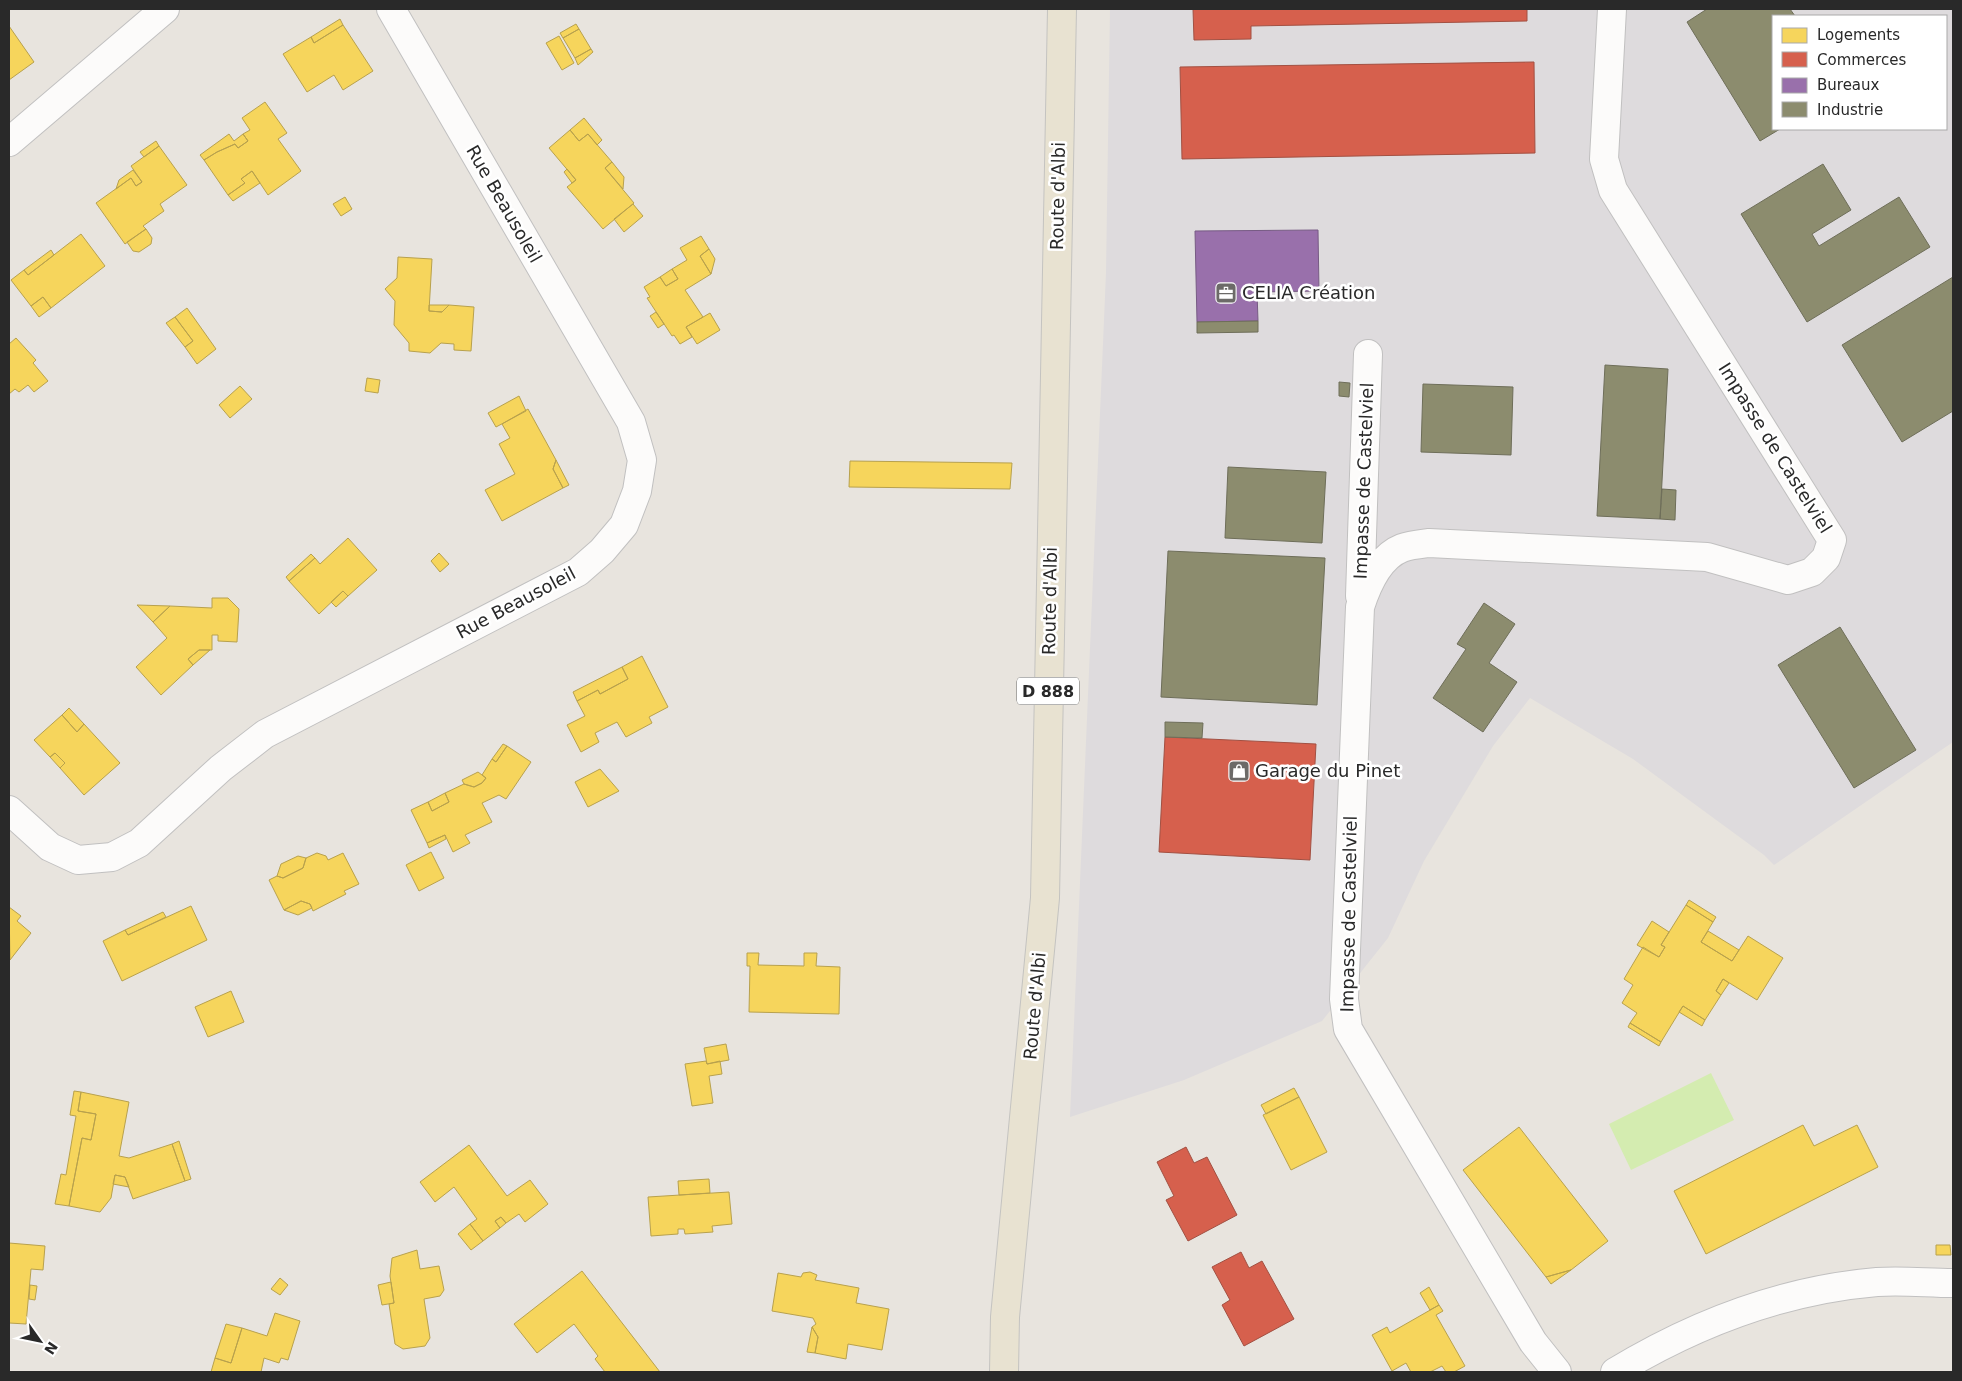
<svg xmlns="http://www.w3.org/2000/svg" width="1962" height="1381" font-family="'DejaVu Sans',sans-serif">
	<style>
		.industrial { fill: #dedbdd; fill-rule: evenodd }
		.pitch { fill: #d4ecb0 }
		.homes { fill: #f6d55c; stroke: #b8a14d }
		.shops { fill: #d6604d; stroke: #a25042 }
		.offices { fill: #9970ab; stroke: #775b84 }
		.industry { fill: #8c8c6e; stroke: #6e6e59 }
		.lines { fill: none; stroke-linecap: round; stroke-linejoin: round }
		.minor-casing { stroke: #c1c0c0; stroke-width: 30 }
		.major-casing { stroke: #c4c3c0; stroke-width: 30 }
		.minor { stroke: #fcfbfa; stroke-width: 28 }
		.major { stroke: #e8e2d1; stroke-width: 28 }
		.labels { text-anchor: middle; stroke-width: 5; stroke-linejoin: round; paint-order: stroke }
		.shield { fill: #fff; stroke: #696969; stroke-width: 1 }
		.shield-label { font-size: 16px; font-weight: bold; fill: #292929 }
		.street-label { font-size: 18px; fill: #292929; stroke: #fff }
		.poi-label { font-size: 18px; fill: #292929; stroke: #fff; text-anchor: start }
	</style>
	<rect width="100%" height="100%" fill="#e8e4de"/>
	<path class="industrial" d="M1110 9H1953V742L1774 865 1764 855 1633 759 1530 698 1493 746 1424 861 1388 938 1322 1021 1184 1080 1070 1117 1106 273ZM1773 16H1946V129H1773Z"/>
	<path class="pitch" d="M1711 1073 1734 1120 1631 1170 1609 1124Z"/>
	<path class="homes" d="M340 19 343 25 314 43 311 37Z
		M576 24 579 29 563 38 560 33Z
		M343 25 373 71 343 90 334 75 307 92 283 54 311 37 314 43Z
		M9 26 34 62 9 80Z
		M579 29 591 49 575 58 563 38Z
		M559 36 574 63 562 70 546 43Z
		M591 49 593 52 578 65 575 58Z
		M265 102 287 133 278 139 301 171 268 195 252 171 241 179 245 183 228 195 204 160 217 152 235 144 238 148 248 141 243 134 250 130 242 118Z
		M584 118 602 140 597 145 588 134 579 141 570 130Z
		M570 130 579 141 588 134 612 162 605 168 634 203 603 229 567 187 576 180 549 148Z
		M229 134 234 141 243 134 248 141 238 148 235 144 217 152 204 160 200 155Z
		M156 141 159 146 144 157 140 152Z
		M159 146 187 185 160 204 164 211 143 226 146 229 125 244 96 203 131 178 136 186 142 182 131 166Z
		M612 162 624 177 623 189 605 168Z
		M567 169 576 180 572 183 564 172Z
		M133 170 142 182 136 186 131 178 116 189 119 180Z
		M252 171 260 183 233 201 228 195 245 183 241 179Z
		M345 197 352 209 341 216 333 204Z
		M633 204 643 216 624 232 614 219Z
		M146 229 152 238 151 244 139 252 133 251 127 242Z
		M81 234 105 266 51 308 43 297 31 306 11 280 24 270 28 275Z
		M701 236 709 249 700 256 711 274 685 290 703 317 686 327 692 337 680 344 674 335 672 336 647 298 650 297 644 287 660 277 666 286 678 279 672 269 687 260 680 248Z
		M709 249 715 259 711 274 700 256Z
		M51 250 54 255 28 275 24 270Z
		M398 257 432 259 429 311 442 312 449 305 474 307 471 351 454 350V344L441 343 430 353 409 351V343L394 325 395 301 385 289 397 278Z
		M672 269 678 279 666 286 660 277Z
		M43 297 51 308 39 317 31 306Z
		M429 305H449L442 312 429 311Z
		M187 308 216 349 197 364 185 347 193 341 175 317Z
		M656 312 664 324 658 328 650 316Z
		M710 313 720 330 697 344 686 327Z
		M175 317 193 341 185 347 166 323Z
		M16 338 36 360 33 363 48 381 34 392 28 385 19 392 15 389 9 394V344Z
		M367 378 380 380 378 393 365 391Z
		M240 386 252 399 230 418 219 405Z
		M519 396 526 411 496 427 488 413Z
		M528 409 556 460 553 469 563 488 502 521 485 490 515 474 499 444 510 438 502 424Z
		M556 460 569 485 563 488 553 469Z
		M850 461 1012 463 1010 489 849 487Z
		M348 538 377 570 348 596 343 591 319 614 289 581 315 558 320 564Z
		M439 553 449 564 440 572 431 561Z
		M311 554 315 558 289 581 286 577Z
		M343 591 348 596 336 607 331 602Z
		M212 598H228L239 609 237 642 218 641V635H212V650H199L188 659 193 665 161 695 136 667 167 638 153 622 170 606 212 608Z
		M137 605 170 606 153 622Z
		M199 650H210L193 665 188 659Z
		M642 656 668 707 649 717 652 723 626 737 617 722 595 733 599 742 581 752 567 725 585 716 577 701 598 690 600 694 628 679 622 667Z
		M622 667 628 679 600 694 598 690 577 701 573 692Z
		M69 708 84 724 77 732 62 715Z
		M62 715 77 732 84 724 120 763 84 795 60 768 65 763 55 753 50 757 34 740Z
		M503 744 507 746 496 762 492 759Z
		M507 746 531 762 506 799 499 795 482 803 492 822 465 835 470 843 453 852 445 835 427 843 411 810 428 802 432 811 449 802 445 793 464 784 474 787 482 783 486 778 482 775 492 759 496 762Z
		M55 753 65 763 60 768 50 757Z
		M600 769 619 791 588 807 575 782Z
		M478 772 486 778 482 783 474 787 464 784 462 780Z
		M445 793 449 802 432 811 428 802Z
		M445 835 446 839 429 848 427 843Z
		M431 852 444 878 419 891 406 865Z
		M317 853 326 856 328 860 343 853 359 884 344 891 346 894 313 911 310 904 301 901 284 910 269 880 277 876 283 878 303 868 306 858Z
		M298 856 306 858 303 868 283 878 277 876 281 864Z
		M1689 900 1716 917 1713 922 1686 905Z
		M301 901 310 904 312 908 298 915 284 910Z
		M1686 905 1713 922 1701 942 1732 961 1748 936 1783 958 1757 1000 1723 979 1716 991 1721 995 1705 1020 1683 1006 1661 1042 1630 1023 1637 1013 1622 1003 1633 985 1624 979 1643 947 1659 957 1665 947 1661 945Z
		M191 906 207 940 122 981 103 941 125 930 128 935Z
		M9 907 21 916 17 921 31 933 10 960Z
		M163 912 166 917 128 935 125 930Z
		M1652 921 1669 932 1661 945 1665 947 1659 957 1637 945Z
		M1708 931 1739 950 1732 961 1701 942Z
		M747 953H759L758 965 804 966V953H817L816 966 840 967 839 1014 749 1012 750 966H747Z
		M1723 979 1729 983 1721 995 1716 991Z
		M231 991 244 1022 208 1037 195 1007Z
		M1683 1006 1705 1020 1702 1026 1679 1012Z
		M1630 1023 1661 1042 1659 1046 1628 1027Z
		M726 1044 729 1060 707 1064 704 1048Z
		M706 1061 707 1064 720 1061 722 1074 709 1076 713 1103 692 1106 685 1064Z
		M1294 1088 1299 1097 1266 1114 1261 1105Z
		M74 1091 81 1092 78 1111 96 1114 91 1140 82 1138 69 1206 55 1204 61 1174 66 1175 76 1116 70 1115Z
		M81 1092 129 1102 119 1156 129 1158 172 1144 185 1181 133 1199 125 1177 115 1175 111 1198 100 1212 69 1206 82 1138 91 1140 96 1114 78 1111Z
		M1299 1097 1327 1152 1291 1170 1263 1115Z
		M1803 1125 1814 1146 1857 1125 1878 1167 1706 1254 1674 1191Z
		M1519 1127 1608 1241 1571 1270 1546 1277 1463 1170Z
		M179 1141 191 1179 185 1181 172 1144Z
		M469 1145 507 1196 530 1180 548 1204 525 1222 519 1214 506 1223 501 1217 495 1221 500 1228 483 1241 470 1224 477 1219 454 1187 435 1202 420 1182Z
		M115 1175 125 1177 129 1187 113 1184Z
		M709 1179 710 1193 679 1195 678 1181Z
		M729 1192 732 1224 712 1226 713 1232 685 1234 684 1229H678V1234L651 1236 648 1197Z
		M501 1217 506 1223 500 1228 495 1221Z
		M470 1224 483 1241 471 1250 458 1234Z
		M9 1243 45 1246 43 1270 31 1269 26 1324 9 1323Z
		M1936 1245H1950L1951 1255H1936Z
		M417 1250 420 1269 439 1266 444 1290 440 1296 424 1299 430 1338 425 1346 403 1349 395 1344 389 1304 394 1303 390 1276 392 1258Z
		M1571 1270 1551 1284 1546 1277Z
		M582 1271 660 1372H605L595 1359 598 1356 574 1324 537 1353 514 1324Z
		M810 1272 817 1275 815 1280 859 1288 856 1303 889 1309 882 1350 848 1344 846 1359 815 1353 818 1337 812 1327 816 1324 813 1318 772 1311 778 1273 801 1277 803 1273Z
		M280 1278 288 1285 280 1295 271 1289Z
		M391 1282 394 1303 382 1305 378 1285Z
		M30 1285 37 1286 35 1300 29 1299Z
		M1429 1287 1439 1305 1430 1310 1420 1293Z
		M1439 1305 1443 1311 1436 1315 1465 1366 1454 1372H1446L1442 1366 1430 1372H1411L1406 1363 1392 1371 1372 1335 1387 1327 1390 1333Z
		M275 1313 300 1321 288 1360 281 1358 279 1363 264 1358 261 1372H211L215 1358 231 1363 242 1328 267 1336Z
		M226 1324 242 1328 231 1363 215 1358Z
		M812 1327 818 1337 815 1353 807 1352Z"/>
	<path class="shops" d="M1193 9H1527V21L1251 26V39L1194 40Z
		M1534 62 1535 153 1182 159 1180 67Z
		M1165 737 1316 744 1310 860 1159 852Z
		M1186 1147 1194 1163 1207 1157 1237 1215 1188 1241 1166 1200 1174 1196 1157 1162Z
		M1241 1252 1249 1268 1262 1261 1294 1319 1244 1346 1222 1305 1230 1300 1212 1267Z"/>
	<path class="offices" d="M1318 230 1319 291 1257 292 1258 321 1197 322 1195 231Z"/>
	<path class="industry" d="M1707 9H1790L1795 16H1773V129H1780L1760 141 1687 22Z
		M1823 164 1851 210 1812 234 1819 246 1899 197 1930 247 1807 322 1741 214Z
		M1953 277V411L1902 442 1842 345Z
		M1258 321V332L1197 333V322Z
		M1605 365 1668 369 1660 519 1597 516Z
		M1339 382 1350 383 1349 397 1339 396Z
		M1423 384 1513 387 1511 455 1421 452Z
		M1228 467 1326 472 1322 543 1225 538Z
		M1662 489 1676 490 1675 520 1660 519Z
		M1168 551 1325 558 1317 705 1161 697Z
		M1484 603 1515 624 1489 663 1517 682 1483 732 1433 698 1466 649 1457 644Z
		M1840 627 1916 750 1854 788 1778 665Z
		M1165 722 1203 723 1202 738 1165 737Z"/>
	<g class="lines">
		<g class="minor-casing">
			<path id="minor" d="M9 142 165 9
				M1360 596 1368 354
				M9 810 50 847 78 860 112 857 139 843 221 768 265 734 578 572 602 551 624 525 637 491 642 460 631 422 391 9
				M1557 1372 1533 1342 1348 1029 1344 999 1360 607C1367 585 1379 557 1402 548 1410 545 1421 544 1429 543L1707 557 1788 580 1812 572 1826 558 1832 540 1613 190 1604 159 1612 9
				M1615 1372C1696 1323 1782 1290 1877 1282 1902 1280 1928 1283 1953 1283"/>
		</g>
		<g class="major-casing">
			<path id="major" d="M1004 1372 1005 1317 1045 898 1062 9"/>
		</g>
		<use href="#minor" class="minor"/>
		<use href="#major" class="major"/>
	</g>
	<defs>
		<g id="office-square" transform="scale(1.125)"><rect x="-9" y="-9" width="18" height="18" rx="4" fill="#6c6a68" stroke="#fff"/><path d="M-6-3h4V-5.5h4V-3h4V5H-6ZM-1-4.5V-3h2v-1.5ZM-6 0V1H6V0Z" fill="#fff"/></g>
		<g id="shop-square" transform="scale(1.125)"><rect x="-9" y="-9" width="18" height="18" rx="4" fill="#6c6a68" stroke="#fff"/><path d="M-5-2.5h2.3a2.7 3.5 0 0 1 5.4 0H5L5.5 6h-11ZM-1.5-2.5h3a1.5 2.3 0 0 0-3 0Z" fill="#fff"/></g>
	</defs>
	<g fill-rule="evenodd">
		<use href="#office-square" x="1226" y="293"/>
		<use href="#shop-square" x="1239" y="771"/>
	</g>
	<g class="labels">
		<rect class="shield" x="1017" y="677.5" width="62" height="27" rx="4"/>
		<g class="shield-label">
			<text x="1048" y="697">D 888</text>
		</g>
		<g class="street-label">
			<text transform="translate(1058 196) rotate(-89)" y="6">Route d'Albi</text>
			<text transform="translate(504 204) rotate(60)" y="6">Rue Beausoleil</text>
			<text transform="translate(1775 448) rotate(58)" y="6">Impasse de Castelviel</text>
			<text transform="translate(1364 481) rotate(-88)" y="6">Impasse de Castelviel</text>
			<text transform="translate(1050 601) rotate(-89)" y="6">Route d'Albi</text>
			<text transform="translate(516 603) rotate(-28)" y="6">Rue Beausoleil</text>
			<text transform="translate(1349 914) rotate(-89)" y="6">Impasse de Castelviel</text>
			<text transform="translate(1035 1006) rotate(-85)" y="6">Route d'Albi</text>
		</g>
		<g class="poi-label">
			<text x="1242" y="299">CELIA Création</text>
			<text x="1255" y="777">Garage du Pinet</text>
		</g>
	</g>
	<rect width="1962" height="1381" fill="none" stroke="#292929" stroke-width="20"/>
	<rect x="1772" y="15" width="175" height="115" fill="#ffffff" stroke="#a9a9a9"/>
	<rect x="1782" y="28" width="25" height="15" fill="#f6d55c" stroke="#a9a9a9"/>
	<text x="1817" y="40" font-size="15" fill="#292929">Logements</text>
	<rect x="1782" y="52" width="25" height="15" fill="#d6604d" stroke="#a9a9a9"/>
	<text x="1817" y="65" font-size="15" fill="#292929">Commerces</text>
	<rect x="1782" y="78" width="25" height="15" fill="#9970ab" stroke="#a9a9a9"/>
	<text x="1817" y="90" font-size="15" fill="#292929">Bureaux</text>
	<rect x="1782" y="102" width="25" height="15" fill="#8c8c6e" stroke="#a9a9a9"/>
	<text x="1817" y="115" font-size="15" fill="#292929">Industrie</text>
	<g transform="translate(40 1341) rotate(123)" stroke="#ffffff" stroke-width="4" paint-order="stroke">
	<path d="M0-4L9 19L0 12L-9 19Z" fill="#292929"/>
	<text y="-8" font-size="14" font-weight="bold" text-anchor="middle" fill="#292929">N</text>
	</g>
</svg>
